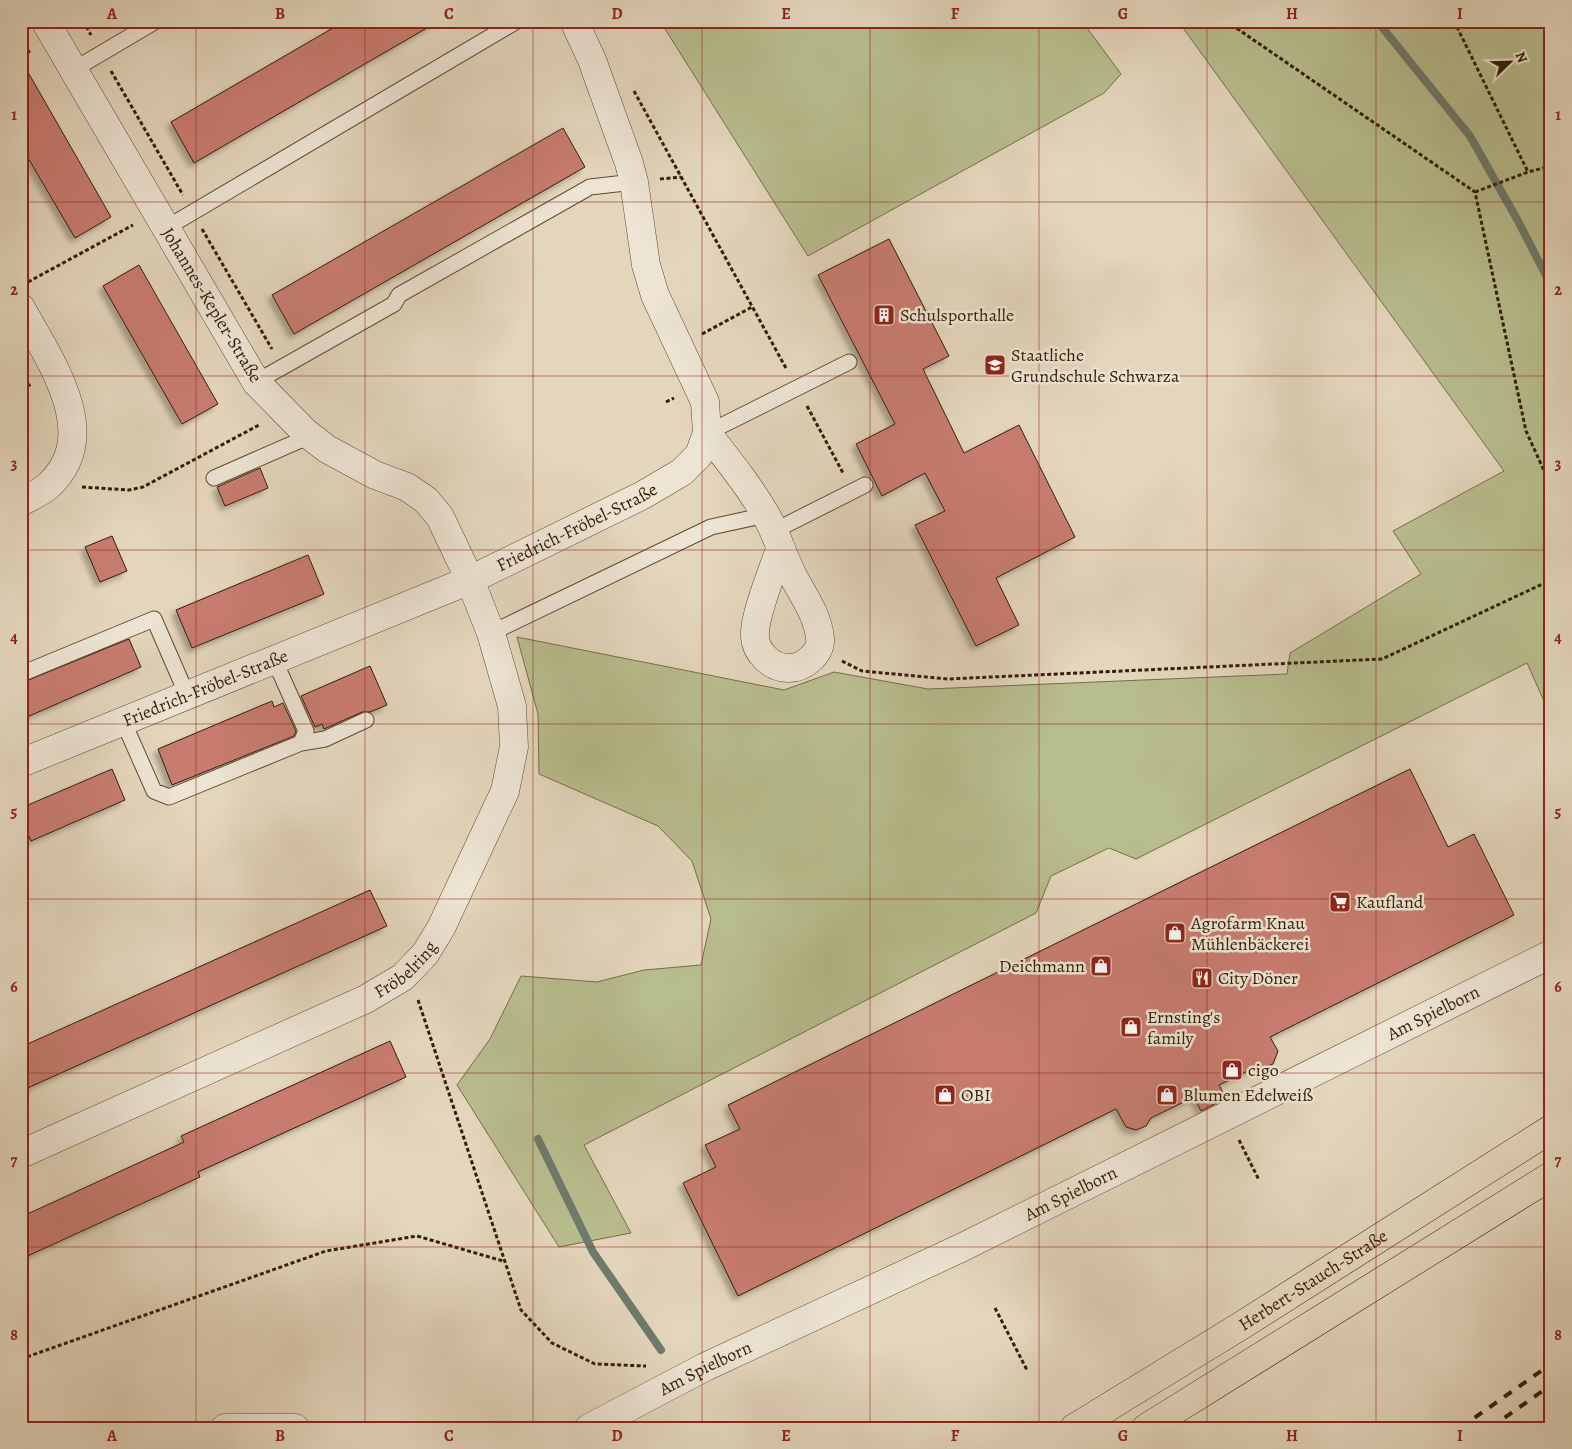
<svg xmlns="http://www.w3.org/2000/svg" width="1572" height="1449" font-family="Alegreya,serif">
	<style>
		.green { fill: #b8bd8e; stroke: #766e49 }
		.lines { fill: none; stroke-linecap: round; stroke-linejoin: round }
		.stream { stroke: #6e7b6c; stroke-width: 8 }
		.building { fill: #c87b70; stroke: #331e04; filter: url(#shadow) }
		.service-casing { stroke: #5f4c32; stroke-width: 17 }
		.minor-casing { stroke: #5f4c32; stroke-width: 29 }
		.tertiary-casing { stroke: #5f4c32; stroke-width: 29 }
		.primary-casing { stroke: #331e04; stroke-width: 29 }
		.path { stroke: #331e04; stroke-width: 3; stroke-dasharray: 4 2.5; stroke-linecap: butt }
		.service { stroke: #ede4d4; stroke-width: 15 }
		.minor { stroke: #ede4d4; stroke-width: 28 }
		.tertiary { stroke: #ede4d4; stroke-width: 28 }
		.primary { stroke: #e4d6bd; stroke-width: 28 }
		.rail { stroke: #331e04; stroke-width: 4; stroke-dasharray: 9 9; stroke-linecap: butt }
		.grid { fill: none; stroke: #8f2418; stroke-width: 1; stroke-opacity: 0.55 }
		.labels { text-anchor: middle; stroke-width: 5; stroke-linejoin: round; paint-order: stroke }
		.street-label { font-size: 18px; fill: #331e04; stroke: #ede4d4 }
		.poi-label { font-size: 18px; fill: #331e04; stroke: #ede4d4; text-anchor: start }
		.neatline { fill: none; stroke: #8f2418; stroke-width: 2 }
		.grid-label { font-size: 16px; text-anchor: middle; font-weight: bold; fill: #8f2418 }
	</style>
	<defs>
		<filter id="shadow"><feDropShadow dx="-4.5" dy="4.5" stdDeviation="2.5" flood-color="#0004"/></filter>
	</defs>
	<rect width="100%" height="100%" fill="#e4d6bd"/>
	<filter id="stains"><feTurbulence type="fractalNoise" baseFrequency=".004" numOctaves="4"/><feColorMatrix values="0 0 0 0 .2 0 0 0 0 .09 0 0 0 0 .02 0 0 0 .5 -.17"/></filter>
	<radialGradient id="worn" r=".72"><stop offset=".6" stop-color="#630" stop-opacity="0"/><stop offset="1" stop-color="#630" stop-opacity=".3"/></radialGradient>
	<path class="green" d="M660 21H1082L1121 74 1104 93 808 256Z
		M1178 21H1551V717L1527 663 1136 859 1109 848 1051 876 1036 913 584 1145 631 1233 559 1247 457 1085 490 1039 521 976 597 982 644 970 701 965 711 919 692 861 658 826 539 774 538 714 517 637 784 690 834 672 928 689 1287 674 1290 653 1421 574 1393 531 1504 471Z"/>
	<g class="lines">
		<path class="stream" d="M1377 21 1470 136 1518 221 1551 285
			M538 1139 593 1252 661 1350"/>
	</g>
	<path class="building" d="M345 21H439L194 163 171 122Z
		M21 60 111 217 75 238 21 146Z
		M563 128 585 167 294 334 272 295Z
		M889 239 949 356 923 369 964 453 1019 425 1075 537 996 578 1019 625 976 646 915 525 945 511 925 473 882 496 856 444 895 424 818 275Z
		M139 265 218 404 182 424 103 286Z
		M260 468 268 488 225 506 217 487Z
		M112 536 127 571 100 582 85 547Z
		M308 555 324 594 192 648 176 610Z
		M129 639 141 667 27 717 21 704V683Z
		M370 666 387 705 370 712H362L324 729 322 724 315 727 301 696Z
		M272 701 274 707 283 703 296 731 294 736 172 785 158 749Z
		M112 769 125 800 31 841 21 818V808Z
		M1410 769 1448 847 1474 834 1514 915 1270 1037 1278 1051 1273 1064 1263 1068 1256 1067 1219 1085 1226 1098 1201 1111 1194 1097 1151 1118 1146 1126 1136 1130 1126 1127 1116 1109 738 1296 683 1183 716 1167 705 1145 740 1129 728 1105Z
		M370 890 387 926 21 1091V1047Z
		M390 1041 406 1077 198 1172 200 1177 21 1259V1217L184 1142 181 1136Z"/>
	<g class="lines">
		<g class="service-casing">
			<path id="service" d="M73 70 156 21
				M166 228 517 21
				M256 382 394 304 399 295 590 187 634 182
				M707 433 849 362
				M214 478 310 436
				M774 531 865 485
				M491 633 711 527 766 515
				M21 674 154 619 187 695
				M123 721 154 791 169 797 301 743 306 731 274 659
				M301 743 325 739 366 720"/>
		</g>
		<g class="minor-casing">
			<g id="minor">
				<path d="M21 308C48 358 105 435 48 486 40 493 30 497 21 502"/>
				<path d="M707 433C728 460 750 487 767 517 777 535 783 556 793 576 803 595 818 616 820 638 822 654 802 669 788 668 772 668 756 653 755 637 753 618 773 570 780 549"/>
				<path id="s1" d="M21 1154 366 999 403 977 425 954 441 928 505 791 514 747 512 706 491 633 470 580 440 517 426 500 407 487 375 475 327 449 305 432 256 382 45 21"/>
				<path d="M225 1428H295"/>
				<path id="s2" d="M589 1428 705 1367 963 1247 1551 954"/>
			</g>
		</g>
		<g class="tertiary-casing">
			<g id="tertiary">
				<path id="s3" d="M21 763 470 580 643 495 682 472 699 455 707 433 705 402 655 295 646 265 634 182 629 163 592 60 574 21"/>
			</g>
		</g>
		<g class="primary-casing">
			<g id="primary">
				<path id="s4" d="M1074 1428 1239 1327 1551 1129"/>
				<path d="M1146 1428 1551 1176"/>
			</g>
		</g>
		<path class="path" d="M83 21 91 35
			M1226 21 1475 192 1526 431 1551 486
			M1454 21 1528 172
			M21 56 32 50
			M111 71 183 195
			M634 91 787 370
			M660 179 681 177
			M1475 192 1528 172 1551 166
			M202 229 272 349
			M28 282 133 225
			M702 334 752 307
			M21 389 32 384
			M666 402 674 398
			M807 406 843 473
			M82 487 129 490 143 487 259 425
			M842 661 862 671 948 679 1382 659 1551 580
			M418 1000 521 1310 552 1343 595 1364 646 1366
			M1239 1140 1259 1180
			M995 1308 1027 1370
			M21 1359 326 1251 417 1236 503 1261"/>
		<use href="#service" class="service"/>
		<use href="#minor" class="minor"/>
		<use href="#tertiary" class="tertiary"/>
		<use href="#primary" class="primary"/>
		<path class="rail" d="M1460 1428 1551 1364
			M1490 1428 1551 1385"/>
	</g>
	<path class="grid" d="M196 21V1428M365 21V1428M533 21V1428M702 21V1428M870 21V1428M1039 21V1428M1207 21V1428M1376 21V1428M21 202H1551M21 376H1551M21 550H1551M21 724H1551M21 899H1551M21 1073H1551M21 1247H1551"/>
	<defs>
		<g id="building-square" transform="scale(1.125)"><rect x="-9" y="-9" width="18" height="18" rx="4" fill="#8f2418" stroke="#ede4d4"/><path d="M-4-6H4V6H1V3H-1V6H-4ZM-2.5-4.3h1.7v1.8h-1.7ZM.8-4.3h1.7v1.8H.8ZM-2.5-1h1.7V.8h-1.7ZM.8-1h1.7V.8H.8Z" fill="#fff"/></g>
		<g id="school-square" transform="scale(1.125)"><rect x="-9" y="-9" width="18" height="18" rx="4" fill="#8f2418" stroke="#ede4d4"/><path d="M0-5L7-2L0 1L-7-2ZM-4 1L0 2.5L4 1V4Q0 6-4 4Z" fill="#fff"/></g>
		<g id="supermarket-square" transform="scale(1.125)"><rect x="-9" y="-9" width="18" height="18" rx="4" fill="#8f2418" stroke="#ede4d4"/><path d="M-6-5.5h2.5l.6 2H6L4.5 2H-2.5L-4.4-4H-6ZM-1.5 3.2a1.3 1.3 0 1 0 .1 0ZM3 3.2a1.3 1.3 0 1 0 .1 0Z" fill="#fff"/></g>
		<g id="shop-square" transform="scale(1.125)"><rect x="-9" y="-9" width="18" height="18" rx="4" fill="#8f2418" stroke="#ede4d4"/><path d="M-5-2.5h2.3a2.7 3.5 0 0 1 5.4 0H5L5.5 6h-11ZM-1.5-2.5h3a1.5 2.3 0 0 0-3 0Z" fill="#fff"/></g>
		<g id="restaurant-square" transform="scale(1.125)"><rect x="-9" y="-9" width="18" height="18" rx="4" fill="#8f2418" stroke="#ede4d4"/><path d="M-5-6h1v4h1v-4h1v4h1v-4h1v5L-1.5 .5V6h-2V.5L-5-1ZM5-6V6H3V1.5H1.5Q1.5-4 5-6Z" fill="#fff"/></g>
	</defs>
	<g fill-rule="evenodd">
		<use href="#building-square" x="884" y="315"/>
		<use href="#school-square" x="995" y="365"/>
		<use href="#supermarket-square" x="1340" y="902"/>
		<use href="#shop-square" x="1175" y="933"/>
		<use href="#shop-square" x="1101" y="966"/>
		<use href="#restaurant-square" x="1202" y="978"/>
		<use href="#shop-square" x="1131" y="1027"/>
		<use href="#shop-square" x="1232" y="1070"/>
		<use href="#shop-square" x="945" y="1095"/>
		<use href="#shop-square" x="1167" y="1095"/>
	</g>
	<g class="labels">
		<g class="street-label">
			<text transform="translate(212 305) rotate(59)" y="6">Johannes-Kepler-Straße</text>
			<text dy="6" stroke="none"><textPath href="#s3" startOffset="604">Friedrich-Fröbel-Straße</textPath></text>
			<text dy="6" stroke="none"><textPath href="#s3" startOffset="199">Friedrich-Fröbel-Straße</textPath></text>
			<text dy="6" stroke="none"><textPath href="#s1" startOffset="428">Fröbelring</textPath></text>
			<text dy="6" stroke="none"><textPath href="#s2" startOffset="941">Am Spielborn</textPath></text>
			<text dy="6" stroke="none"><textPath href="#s2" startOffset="536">Am Spielborn</textPath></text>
			<text dy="6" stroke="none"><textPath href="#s4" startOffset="281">Herbert-Stauch-Straße</textPath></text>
			<text dy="6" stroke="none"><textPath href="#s2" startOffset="131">Am Spielborn</textPath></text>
		</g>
		<g class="poi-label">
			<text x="900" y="321">Schulsporthalle</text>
			<text x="1011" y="361">Staatliche<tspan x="1011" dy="21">Grundschule Schwarza</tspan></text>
			<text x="1356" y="908">Kaufland</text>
			<text x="1191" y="929">Agrofarm Knau<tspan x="1191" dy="21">Mühlenbäckerei</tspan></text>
			<text x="1085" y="972" text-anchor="end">Deichmann</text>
			<text x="1218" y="984">City Döner</text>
			<text x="1147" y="1023">Ernsting's<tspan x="1147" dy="21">family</tspan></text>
			<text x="1248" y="1076">cigo</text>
			<text x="961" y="1101">OBI</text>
			<text x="1183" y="1101">Blumen Edelweiß</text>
		</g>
	</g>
	<rect width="1572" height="1449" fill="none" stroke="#e4d6bd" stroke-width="55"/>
	<g transform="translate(1510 62) rotate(67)" stroke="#ede4d4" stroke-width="4" paint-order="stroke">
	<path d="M0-4L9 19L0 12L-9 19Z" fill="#331e04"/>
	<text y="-8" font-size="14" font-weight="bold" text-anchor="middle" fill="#331e04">N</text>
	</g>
	<rect x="28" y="28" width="1516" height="1394" class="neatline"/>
	<g class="grid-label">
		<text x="112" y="19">A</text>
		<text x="280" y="19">B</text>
		<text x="449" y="19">C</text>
		<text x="617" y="19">D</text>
		<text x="786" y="19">E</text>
		<text x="955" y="19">F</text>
		<text x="1123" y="19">G</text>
		<text x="1292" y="19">H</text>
		<text x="1460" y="19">I</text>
		<text x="14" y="120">1</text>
		<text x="1558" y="120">1</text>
		<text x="14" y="295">2</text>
		<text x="1558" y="295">2</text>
		<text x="14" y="469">3</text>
		<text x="1558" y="469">3</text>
		<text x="14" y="643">4</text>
		<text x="1558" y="643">4</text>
		<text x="14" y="817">5</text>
		<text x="1558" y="817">5</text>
		<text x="14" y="992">6</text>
		<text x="1558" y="992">6</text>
		<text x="14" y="1166">7</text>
		<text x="1558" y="1166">7</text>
		<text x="14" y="1340">8</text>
		<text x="1558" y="1340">8</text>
		<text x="112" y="1441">A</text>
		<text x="280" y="1441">B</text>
		<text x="449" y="1441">C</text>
		<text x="617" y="1441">D</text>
		<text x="786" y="1441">E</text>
		<text x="955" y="1441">F</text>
		<text x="1123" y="1441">G</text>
		<text x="1292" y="1441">H</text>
		<text x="1460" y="1441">I</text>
	</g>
	<rect width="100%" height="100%" filter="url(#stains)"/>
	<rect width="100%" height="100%" fill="url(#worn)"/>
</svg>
